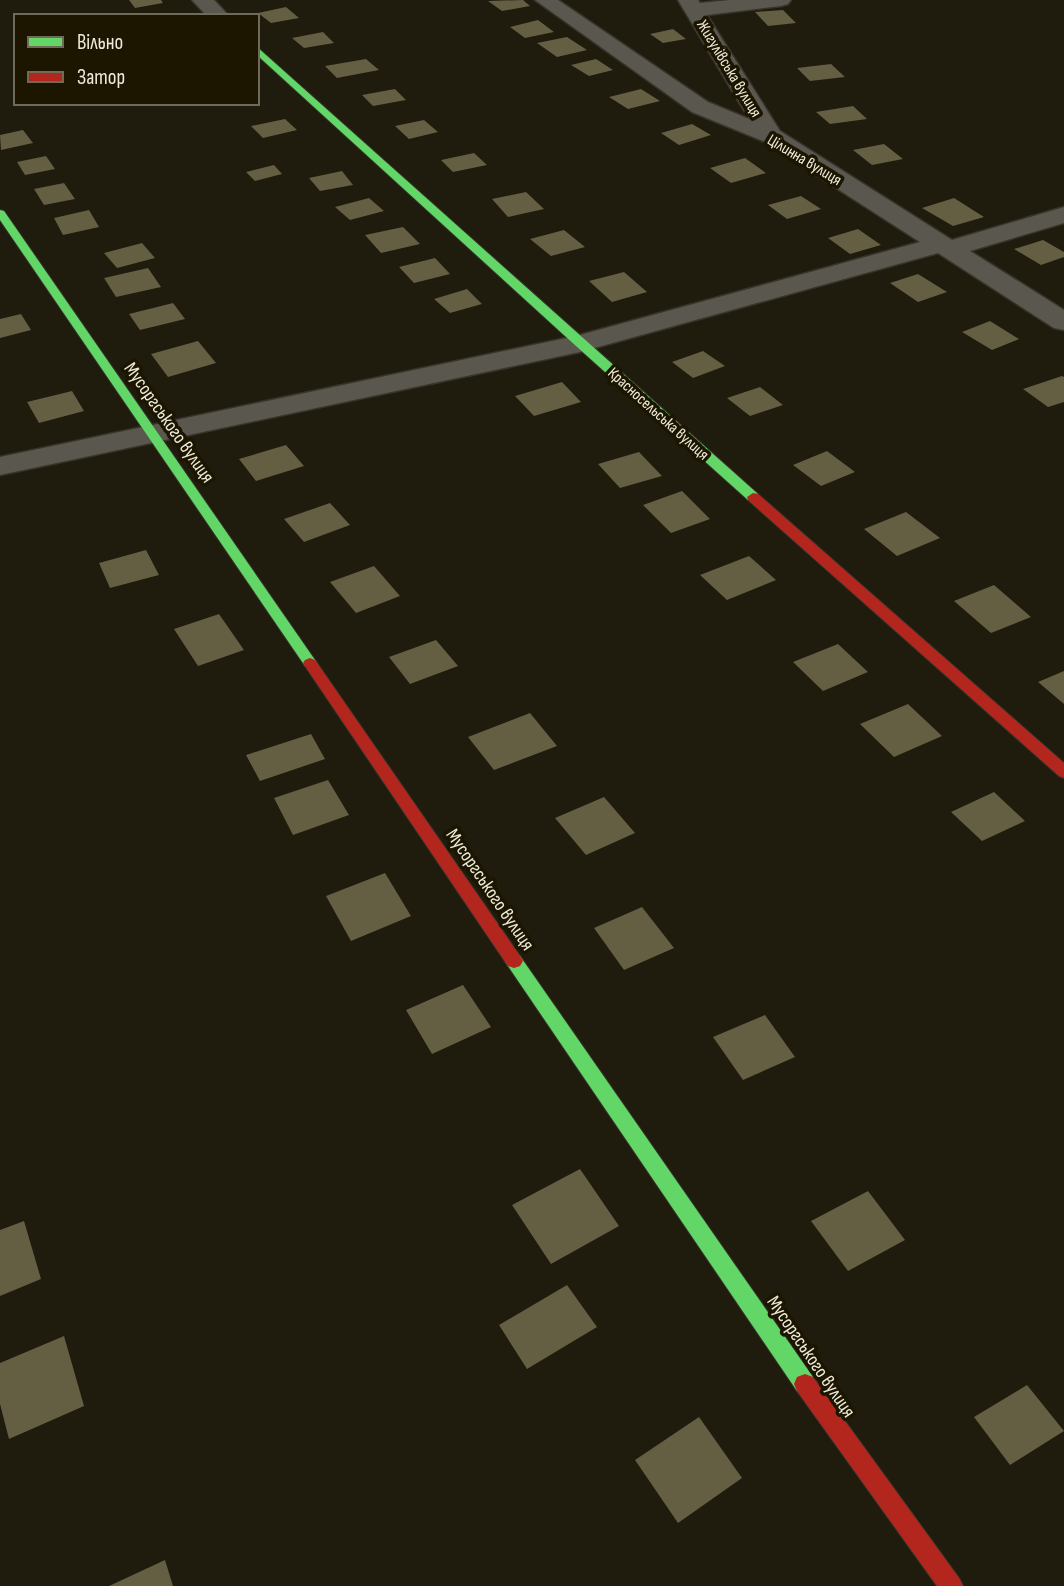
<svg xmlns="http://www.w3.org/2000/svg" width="1064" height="1586" font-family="'Sofia Sans Condensed',sans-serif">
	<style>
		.building { fill: #645e43 }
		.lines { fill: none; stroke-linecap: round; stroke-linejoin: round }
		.street-casing { stroke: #36342b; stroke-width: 3 }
		.fast-casing { stroke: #36342b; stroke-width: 2 }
		.jam-casing { stroke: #36342b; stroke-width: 2 }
		.street { fill: #5a574e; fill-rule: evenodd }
		.fast { fill: #63d668; fill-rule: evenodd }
		.jam { fill: #b3261e; fill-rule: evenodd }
		.labels { text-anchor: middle; stroke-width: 7; stroke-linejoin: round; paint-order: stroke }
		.far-street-label { font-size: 16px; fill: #efebdc; stroke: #1c1600 }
		.street-label { font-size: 19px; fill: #efebdc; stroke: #1c1600 }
	</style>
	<rect width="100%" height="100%" fill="#1f1b0d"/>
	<path class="building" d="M129 0H161L163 3 135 8Z
		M523 0 530 6 502 11 488 1Z
		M286 7 299 18 271 23 258 13Z
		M783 10 796 23 768 26 755 12Z
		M538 20 554 32 525 38 510 27Z
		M673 29 686 39 663 43 650 34Z
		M323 32 334 43 304 48 292 38Z
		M567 37 587 50 557 57 537 43Z
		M366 59 379 70 337 78 325 66Z
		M596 59 613 70 589 76 571 65Z
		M831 64 845 77 810 81 797 68Z
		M395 89 406 100 373 106 362 95Z
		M641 89 660 101 628 109 609 97Z
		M853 106 867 119 830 124 816 112Z
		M285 119 297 130 263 138 251 126Z
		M424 120 438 132 409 139 395 126Z
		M692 124 711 135 679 145 661 133Z
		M23 130 33 143 1 150 0 135Z
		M884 144 903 159 872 165 853 150Z
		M474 153 487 165 453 172 441 160Z
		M46 156 55 169 25 175 17 162Z
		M745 158 766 173 731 183 710 168Z
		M274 165 282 174 255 181 246 172Z
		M342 171 353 185 320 191 309 178Z
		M64 183 75 199 44 205 34 189Z
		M526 192 544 209 508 217 492 199Z
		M801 196 821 209 787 219 768 205Z
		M369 198 384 211 350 220 335 207Z
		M954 198 984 217 953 226 922 208Z
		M89 210 99 227 63 235 54 218Z
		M403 227 420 244 381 253 365 235Z
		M858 229 881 245 850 254 828 238Z
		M564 230 585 247 551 256 530 239Z
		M1043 240 1064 252V257L1041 265 1014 249Z
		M142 243 155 258 117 268 104 253Z
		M435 258 450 274 414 283 399 267Z
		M148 268 161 287 116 297 104 278Z
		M624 272 647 292 612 302 589 281Z
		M918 274 947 292 918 302 890 283Z
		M467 289 482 304 450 313 434 299Z
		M173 303 185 319 140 330 129 314Z
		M21 314 31 330 0 338V319Z
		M990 321 1019 339 992 350 962 332Z
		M198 341 216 363 168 377 151 354Z
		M703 351 725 366 693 378 672 362Z
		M1062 376 1064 377V402L1048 407 1023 389Z
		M562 382 581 402 534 416 515 396Z
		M760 387 783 405 750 416 727 398Z
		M72 391 84 411 39 423 27 402Z
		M286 445 304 466 256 481 239 459Z
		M827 451 855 472 821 486 793 465Z
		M639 452 662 476 620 488 598 464Z
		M682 491 710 519 671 533 643 505Z
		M330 503 350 525 304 542 284 519Z
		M906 512 940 538 897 556 864 529Z
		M146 550 159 575 110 588 99 563Z
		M749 556 776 580 727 600 700 575Z
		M374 566 400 596 356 613 330 582Z
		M994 585 1031 617 991 633 954 601Z
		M219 614 244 650 198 666 174 629Z
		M436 640 458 666 410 684 389 657Z
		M838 644 868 672 823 691 793 662Z
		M1064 671V704L1038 682Z
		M908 704 942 736 894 757 860 724Z
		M530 713 557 746 494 770 468 737Z
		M311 734 325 759 260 781 246 755Z
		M328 780 349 815 293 835 274 798Z
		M994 792 1025 821 982 841 951 812Z
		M604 797 635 833 586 855 555 818Z
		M385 873 411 916 351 941 326 896Z
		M642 907 674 948 624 970 594 928Z
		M463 985 491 1027 432 1054 406 1010Z
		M765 1015 795 1057 743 1080 713 1037Z
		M580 1169 619 1226 551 1264 512 1205Z
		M868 1191 905 1240 848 1271 811 1221Z
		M24 1221 41 1279 0 1296V1230Z
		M567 1285 597 1327 527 1369 499 1325Z
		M64 1336 84 1406 9 1439 0 1404V1363Z
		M1027 1385 1064 1431 1010 1465 974 1417Z
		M699 1417 742 1478 678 1523 635 1460Z
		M165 1560 173 1586H109Z"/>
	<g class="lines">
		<g class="street-casing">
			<path id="street" d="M192 0H214L229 16H207Z
				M535 0H558L708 102 749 119 678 0H698L700 3 730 0H791L788 4 781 6 707 15 780 131 952 240 1064 207V223L970 251 1064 310V330L1054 328 938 253 580 352 0 475V457L576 336 920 242 763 141 692 112Z"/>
		</g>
		<g class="fast-casing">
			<path id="fast" d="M257 47 758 494V500H748L576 346 257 55Z
				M0 210 4 211 315 660 317 663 315 666H305L0 220Z
				M514 954 520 956 813 1377 816 1384 813 1391 805 1394 797 1391 508 966 505 961 508 956Z"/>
		</g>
		<g class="jam-casing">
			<path id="jam" d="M753 493 758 494 1064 763V778L1059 776 748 500 747 497Z
				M310 658 315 660 520 956 523 961 520 966 514 968 508 966 305 666 303 663 305 660Z
				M805 1374 813 1377 959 1578 963 1586H937L797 1391 794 1384 797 1377Z"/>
		</g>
		<use href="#street" class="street"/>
		<use href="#fast" class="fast"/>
		<use href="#jam" class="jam"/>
	</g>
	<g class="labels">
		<g class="far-street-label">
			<text transform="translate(730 68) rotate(59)" y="6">Жигулівська вулиця</text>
			<text transform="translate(805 159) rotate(31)" y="6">Цілинна вулиця</text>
			<text transform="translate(659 413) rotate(42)" y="6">Красносельська вулиця</text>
		</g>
		<g class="street-label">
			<text transform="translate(170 422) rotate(55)" y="7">Мусоргського вулиця</text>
			<text transform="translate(491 889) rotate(56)" y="7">Мусоргського вулиця</text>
			<text transform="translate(812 1356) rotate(56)" y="7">Мусоргського вулиця</text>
		</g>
	</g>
	<rect x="14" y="14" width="245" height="91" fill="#1c1600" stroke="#706b58" stroke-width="2"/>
	<rect x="28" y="37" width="35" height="10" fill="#63d668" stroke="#706b58" stroke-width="2"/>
	<text x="77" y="49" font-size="21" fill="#efebdc">Вільно</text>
	<rect x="28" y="72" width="35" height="10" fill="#b3261e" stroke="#706b58" stroke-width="2"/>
	<text x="77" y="84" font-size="21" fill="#efebdc">Затор</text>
</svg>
